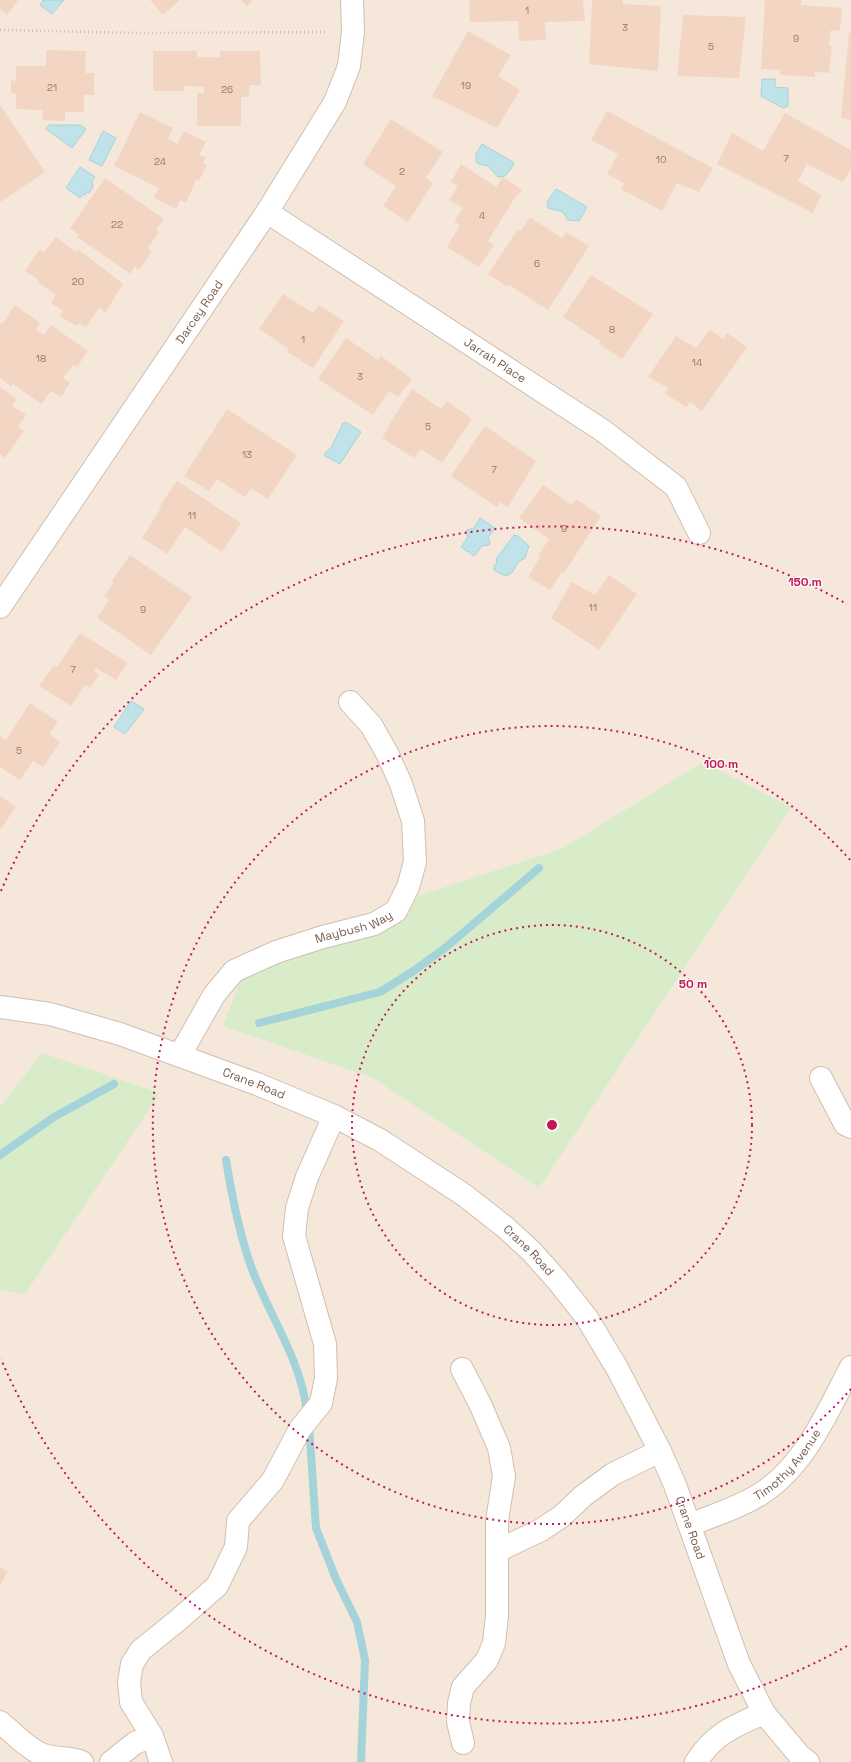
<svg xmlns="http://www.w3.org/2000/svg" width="851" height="1762" font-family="'Space Grotesk',sans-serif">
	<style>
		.residential { fill: #f5e8da }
		.green { fill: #d8ecc9 }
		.water { fill: #bfe3e8; stroke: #a5d3da }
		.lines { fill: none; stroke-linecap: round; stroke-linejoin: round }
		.stream { stroke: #a5d3da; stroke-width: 8 }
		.building { fill: #f3d5c3 }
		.minor-casing { stroke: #d1beb0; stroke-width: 24 }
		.path { stroke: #d9b8a5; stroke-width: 2.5; stroke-dasharray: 1 3; stroke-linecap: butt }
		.minor { stroke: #fff; stroke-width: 22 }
		.ring { fill: none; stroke: #c2185b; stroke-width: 2; stroke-dasharray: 2 4 }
		.labels { text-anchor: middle; stroke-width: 3; stroke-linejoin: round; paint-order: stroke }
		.number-label { font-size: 10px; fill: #987a6a }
		.street-label { font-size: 12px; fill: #7a5c4d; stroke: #fffaf3 }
		.centre { fill: #c2185b; stroke: #fffaf3; stroke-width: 2 }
		.ring-label { font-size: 12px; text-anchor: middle; font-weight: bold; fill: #c2185b; stroke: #fffaf3; stroke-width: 3; stroke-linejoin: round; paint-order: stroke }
	</style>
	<rect width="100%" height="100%" fill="#fdf6ec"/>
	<path class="residential" d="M0 0H851V1762H0Z"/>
	<path class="green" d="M703 762 791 807 539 1188 373 1078 223 1026 241 979 340 941 415 897 563 848Z
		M42 1053 160 1093 25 1294 0 1290V1107Z"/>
	<path class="water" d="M42 0H64L52 14 40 5 43 1Z
		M762 79H775V87L788 88V106L783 108 761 96Z
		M49 125H80L86 129 72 148 46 129Z
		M103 131 116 138 102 166 89 160Z
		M482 144 513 162 514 165 505 176 498 177 488 166 479 164 476 162V154Z
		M80 167 95 177 92 181 93 187 89 193 87 192 85 195 83 194 80 198 66 188Z
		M556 189 587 207 579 221 568 220 563 212 548 208 547 202Z
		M346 422 361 432 340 464 325 456V453L331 448 343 423Z
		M480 518 495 528 488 538 490 543 489 545 482 546 474 556 461 547 468 537 466 532 467 530 474 528Z
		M514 535 518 536 529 546 525 558C512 563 519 572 505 576L494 570V566L497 563 496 559Z
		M131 701 144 709 125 734 114 727Z"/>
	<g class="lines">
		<path class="stream" d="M259 1023 380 992 412 972 445 948 539 868
			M0 1155 54 1117 114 1084
			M226 1160C232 1197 239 1234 252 1269 270 1317 302 1362 307 1413
			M309 1425 316 1528 336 1579 357 1622 365 1660 361 1762"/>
	</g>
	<path class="building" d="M0 0H18L7 15 0 9Z
		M150 0H180L163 15Z
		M241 0H253L247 6Z
		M469 0H583L585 21 545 22 546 40 519 41 518 21 470 22Z
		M592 0H623V4L661 6 658 71 589 64Z
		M765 0H801V5L842 8 840 31 831 30 829 45 832 46 829 73 815 72V77L780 75V70L761 69Z
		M683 15 746 17 739 78 677 76Z
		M468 31 511 55 498 76 520 90 497 128 432 96Z
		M851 32V120L841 118 849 33Z
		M46 50 86 51 85 73H94V95H84V112H65V121L42 120 43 110 16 109V93H11V80L16 81V66H46Z
		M153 51H197V57H220V51H260L261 85H250L249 97H241V126H197V93H204V87L184 86V91H153Z
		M0 105 45 172 0 202Z
		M607 111 713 168 699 192 677 183 662 211 621 189 624 183 607 174 618 154 591 140Z
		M140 112 173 128 168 139 177 144 184 131 206 142 199 155 206 158 203 163 207 165 199 181 196 180 186 203 180 200 176 209 154 198 159 188 114 166Z
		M785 113 851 150V169L843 182 807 164 798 181 821 195 813 213 717 164 732 133 763 151Z
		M391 119 443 152 426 178 433 183 408 222 383 206 396 186 363 164Z
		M461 164 496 187 503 177 522 190 514 199 488 241 494 245 479 267 447 247 460 225 454 222 463 208 449 200 458 186 451 182Z
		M105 178 164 219 156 230 159 232 148 248 152 252 139 270 135 266 131 274 77 237 79 235 70 228Z
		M530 217 562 238 566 232 589 246 548 310 509 285 508 287 488 274 518 229 521 231Z
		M56 237 76 252 78 249 123 284 105 313 99 308 86 327 79 323 76 326 60 316 63 311 51 303 56 295 37 282 39 280 25 271 40 249 44 252Z
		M591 275 653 314 622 359 599 344 600 341 563 317Z
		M283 294 313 313 319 305 344 321 313 368 287 352 289 349 259 329Z
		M15 305 40 323 36 330 44 335 51 325 88 351 77 367 73 365 63 378 70 383 61 397 51 391 41 404 13 384 11 386 0 378V323L2 324Z
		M710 329 723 339 727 333 747 347 702 411 690 402 686 407 664 393 668 388 648 377 676 336 696 348Z
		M346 338 378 360 381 356 412 379 398 397 389 391 373 415 318 379Z
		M0 387 17 399 12 406 26 415 18 427 24 431 5 458 0 454Z
		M412 389 441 409 447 401 472 419 442 463 421 449 414 458 382 438 389 426H388Z
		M227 409 297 455 268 499 251 488 245 497 217 479 209 491 184 476Z
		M485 426 536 461 508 507 500 502 497 507 451 476Z
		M177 481 241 523 222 552 185 527 167 554 142 538 162 506 160 505Z
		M543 485 572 505 576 499 601 516 564 573 562 572 550 590 528 577 540 557 538 556 549 539 519 518Z
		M130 555 192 597 151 655 97 618 109 600 104 596 114 582 112 581Z
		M609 575 637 594 599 650 551 618 572 582 595 595Z
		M80 633 128 663 116 680 96 668 94 670 99 675 90 688 85 685 71 706 39 686 54 665 57 667Z
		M30 703 58 722 49 734 60 742 43 767 33 761 20 780 0 767V736L6 740Z
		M0 796 16 807 0 830Z
		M0 1567 8 1572 0 1585Z"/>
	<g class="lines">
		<g class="minor-casing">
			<g id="minor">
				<path id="s1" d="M267 212 602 430 676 487 699 533"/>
				<path id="s2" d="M0 607 267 212 335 102 349 66 353 32 352 0"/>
				<path id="s3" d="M0 1007 50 1014 120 1034 257 1084 334 1116 380 1140 464 1195 505 1227 532 1252 557 1280 587 1318 617 1368 660 1451 675 1485 739 1664 764 1713 800 1756 808 1762"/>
				<path id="s4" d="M180 1055 214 995 234 971 276 952 323 937 374 924 396 911 408 887 415 862 413 821 401 784 387 753 371 725 350 702"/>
				<path d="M821 1078 845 1124 851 1127"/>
				<path d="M462 1369 481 1406 499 1448 504 1476 497 1521V1616L494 1643 487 1660 463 1687 459 1703 458 1722 463 1743"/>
				<path id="s5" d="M690 1525C714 1515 741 1507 762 1493 806 1464 827 1412 851 1367"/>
				<path d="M497 1551 541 1530 562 1516 583 1496 613 1474 660 1451"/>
				<path d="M0 1722C12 1732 25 1746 39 1753 52 1760 68 1756 82 1762"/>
				<path d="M111 1762 135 1743 152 1736"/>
				<path d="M161 1762 152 1736 131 1702 129 1682 132 1664 141 1650 177 1621 217 1586 236 1547 238 1521 273 1480 300 1429 321 1403 326 1378 325 1344 294 1236 297 1208 307 1177 334 1116"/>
				<path d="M696 1762C715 1733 734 1726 764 1713"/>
			</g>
		</g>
		<path class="path" d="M0 30 139 33 328 32"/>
		<use href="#minor" class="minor"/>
	</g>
	<g class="ring">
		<circle cx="552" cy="1125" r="200"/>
		<path d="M851 1389A399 399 0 1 1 851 861"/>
		<path d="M847 1646A599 599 0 0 1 1 1359M1 891A599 599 0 0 1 847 604"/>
	</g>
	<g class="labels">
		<g class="number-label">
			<text x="527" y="14">1</text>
			<text x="625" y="31">3</text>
			<text x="796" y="42">9</text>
			<text x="711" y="50">5</text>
			<text x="466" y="89">19</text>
			<text x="52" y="91">21</text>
			<text x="227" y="93">26</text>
			<text x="786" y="162">7</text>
			<text x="661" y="163">10</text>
			<text x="160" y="165">24</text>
			<text x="402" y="175">2</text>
			<text x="482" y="219">4</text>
			<text x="117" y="228">22</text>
			<text x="537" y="267">6</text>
			<text x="78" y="285">20</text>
			<text x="612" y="333">8</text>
			<text x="303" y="343">1</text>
			<text x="41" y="362">18</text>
			<text x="697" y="366">14</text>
			<text x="360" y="380">3</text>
			<text x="428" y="430">5</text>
			<text x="247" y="458">13</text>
			<text x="494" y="473">7</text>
			<text x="192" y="519">11</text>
			<text x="564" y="532">9</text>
			<text x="593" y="611">11</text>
			<text x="143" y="613">9</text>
			<text x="73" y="673">7</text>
			<text x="19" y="754">5</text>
		</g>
		<g class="street-label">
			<text dy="4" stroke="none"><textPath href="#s2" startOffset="356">Darcey Road</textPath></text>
			<text dy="4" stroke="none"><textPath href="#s1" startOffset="272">Jarrah Place</textPath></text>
			<text dy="4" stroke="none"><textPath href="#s4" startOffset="228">Maybush Way</textPath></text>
			<text dy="4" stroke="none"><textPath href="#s3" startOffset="266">Crane Road</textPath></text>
			<text dy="4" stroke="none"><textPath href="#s3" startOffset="590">Crane Road</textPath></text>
			<text dy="4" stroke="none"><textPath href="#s5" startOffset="117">Timothy Avenue</textPath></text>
			<text dy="4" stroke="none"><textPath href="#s3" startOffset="914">Crane Road</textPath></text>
		</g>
	</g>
	<circle cx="552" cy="1125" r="6" class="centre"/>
	<g class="ring-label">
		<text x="805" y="586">150 m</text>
		<text x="721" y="768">100 m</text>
		<text x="693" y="988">50 m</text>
	</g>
</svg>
